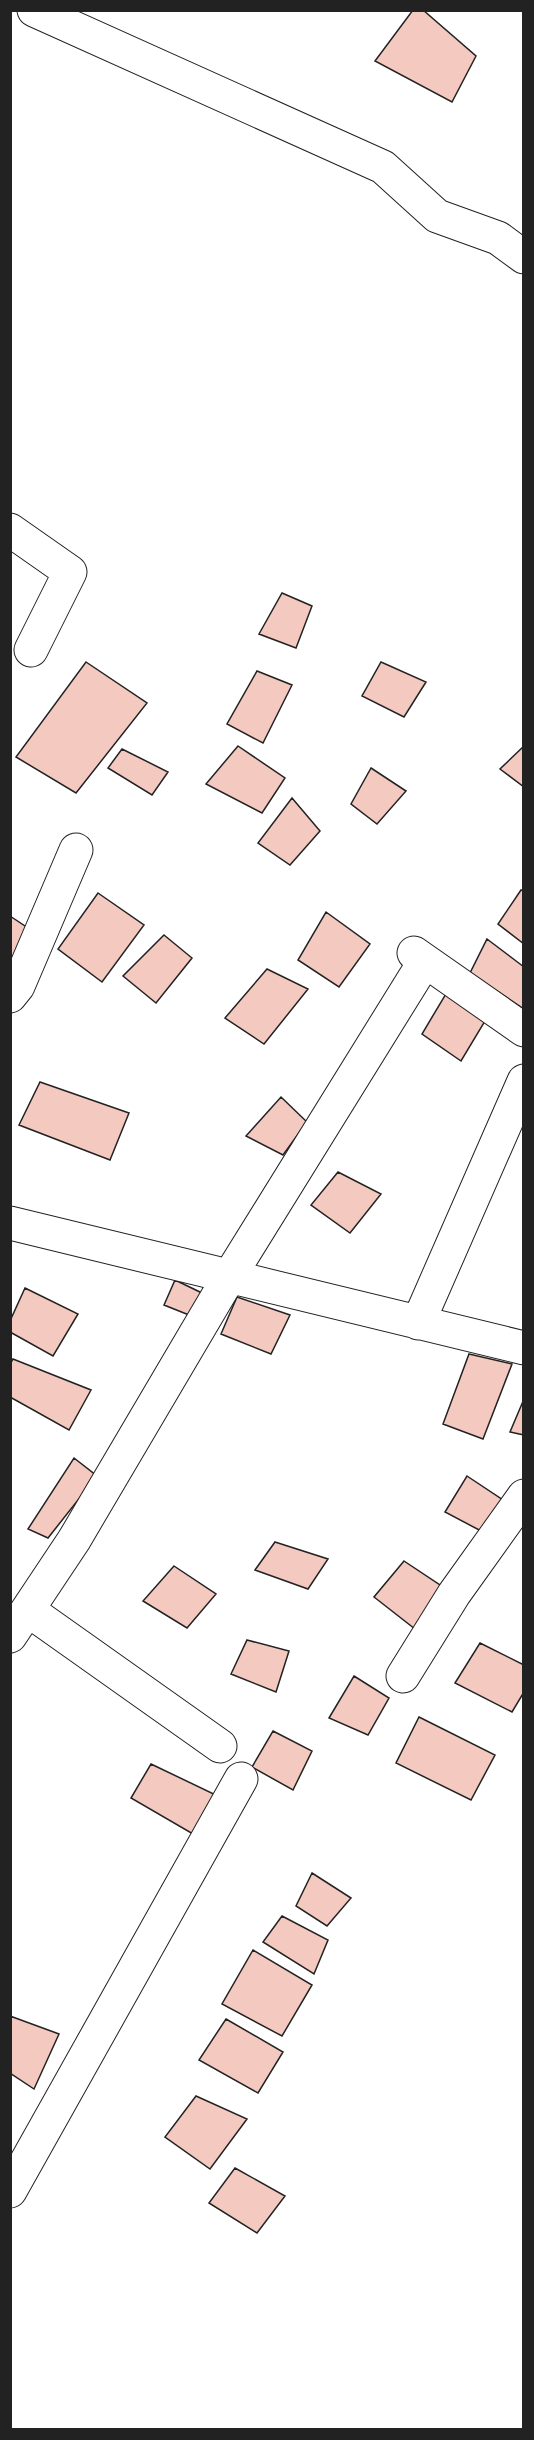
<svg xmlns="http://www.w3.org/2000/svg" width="534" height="2440" font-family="'Exo 2',sans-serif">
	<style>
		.building { fill: #f3c9c0; stroke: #222; stroke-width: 1.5 }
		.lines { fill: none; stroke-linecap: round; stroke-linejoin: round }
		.minor-casing { stroke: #222; stroke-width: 35 }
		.minor { stroke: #fff; stroke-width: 33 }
	</style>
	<rect width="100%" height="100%" fill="#fff"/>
	<path class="building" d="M413 10H423L476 56 452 102 375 61Z
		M282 593 312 606 296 648 259 634Z
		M86 662 147 703 76 793 16 757Z
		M381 662 426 682 404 717 362 696Z
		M257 671 292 685 263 743 227 724Z
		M238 746 285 778 262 813 206 784Z
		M524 746V787L500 769Z
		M122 749 168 772 152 795 108 768Z
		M371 768 406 791 377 824 351 804Z
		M292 798 320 831 290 865 258 843Z
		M521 890 524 891V944L498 924Z
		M98 893 144 925 102 982 58 949Z
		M326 912 370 944 339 987 298 960Z
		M10 916 28 928 10 964Z
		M164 935 192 958 156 1003 123 976Z
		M487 939 524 967V1009L470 973Z
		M267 969 308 989 264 1044 225 1018Z
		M450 987 488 1016 461 1061 422 1034Z
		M40 1082 129 1113 110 1160 19 1125Z
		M281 1097 307 1122 283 1155 246 1136Z
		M338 1172 381 1194 350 1233 311 1205Z
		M175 1280 202 1293 194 1317 164 1305Z
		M25 1288 78 1314 53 1356 10 1332V1321Z
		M237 1297 290 1315 271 1354 221 1334Z
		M469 1354 512 1364 483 1439 443 1424Z
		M13 1359 91 1390 69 1430 10 1397V1364Z
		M524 1399V1435L510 1432Z
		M74 1458 97 1476 48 1538 28 1529Z
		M467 1476 506 1502 483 1532 445 1512Z
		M275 1542 328 1559 308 1589 255 1570Z
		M404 1561 446 1589 415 1629 374 1597Z
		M174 1566 216 1594 187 1628 143 1601Z
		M247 1640 289 1651 276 1692 231 1674Z
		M480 1643 524 1665V1692L512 1712 455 1683Z
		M354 1676 389 1698 368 1735 329 1718Z
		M419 1717 495 1755 471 1800 396 1763Z
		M273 1731 312 1751 293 1790 252 1767Z
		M151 1764 220 1797 193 1834 131 1798Z
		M312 1873 351 1898 327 1926 296 1906Z
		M282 1916 328 1940 314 1974 263 1942Z
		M253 1950 312 1985 282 2036 222 2004Z
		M10 2016 59 2034 34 2089 10 2073Z
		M226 2019 283 2052 258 2093 199 2060Z
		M196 2096 247 2119 210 2169 165 2137Z
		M235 2168 285 2196 257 2233 209 2203Z"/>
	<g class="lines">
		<g class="minor-casing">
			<path id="minor" d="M34 10 383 167 437 216 498 238 524 257
				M10 530 70 572 31 650
				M414 953 524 1030
				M10 996 18 986 76 850
				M10 1223 524 1348
				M418 1323 524 1081
				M28 1610 220 1746
				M10 1636 74 1540 229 1277 425 961
				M403 1676 454 1594 524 1496
				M10 2191 241 1779"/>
		</g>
		<use href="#minor" class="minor"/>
	</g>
	<rect width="534" height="2440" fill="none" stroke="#222222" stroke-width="24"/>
</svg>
